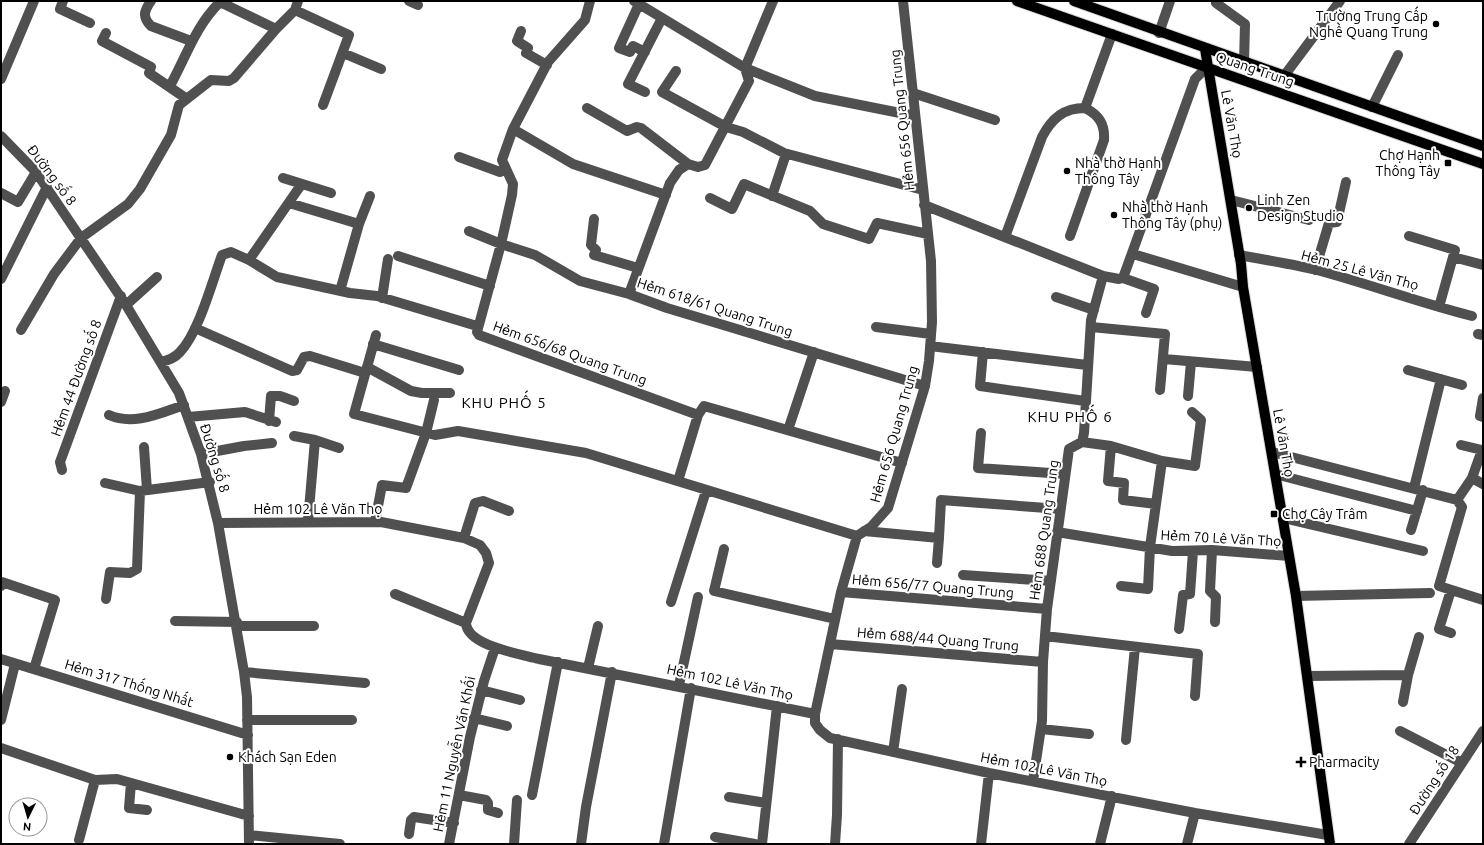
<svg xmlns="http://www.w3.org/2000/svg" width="1484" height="845" font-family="Ubuntu,sans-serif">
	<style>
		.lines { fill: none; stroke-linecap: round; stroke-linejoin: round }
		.major-casing { stroke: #dbdbdb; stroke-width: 12 }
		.minor { stroke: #505050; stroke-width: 10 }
		.major { stroke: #000; stroke-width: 10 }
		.poi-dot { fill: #000; stroke: #fff; stroke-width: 1.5 }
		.labels { text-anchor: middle; stroke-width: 4; stroke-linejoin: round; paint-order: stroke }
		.poi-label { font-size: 14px; fill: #000; stroke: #fff; text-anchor: start }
		.street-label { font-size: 14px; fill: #000; stroke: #fff }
		.neighbourhood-label { font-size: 15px; letter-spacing: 1px; fill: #000; stroke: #fff }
	</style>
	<rect width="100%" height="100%" fill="#fff"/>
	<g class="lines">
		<g class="major-casing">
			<path id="major" d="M1017 1 1483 164
				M1074 1 1483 146
				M1205 49 1241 264 1243 287 1296 596 1330 844"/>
		</g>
		<path class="minor" d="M63 1 60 9 90 23
			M151 1C144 11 142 17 151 26L191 41
			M298 1 295 10 349 35 323 105
			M409 1 418 5
			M590 1 585 20 548 62 513 129 502 160 513 184 512 195 501 244 477 332 479 335 698 415 704 406 902 463
			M634 1 745 68 815 96 915 116
			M1217 1 1216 3 1245 24 1244 63
			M639 4 619 48 630 52 633 46 645 52
			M521 31 517 41 528 48 526 53 547 65
			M106 33 102 41 151 67 149 73 187 99
			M1159 33 1170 1
			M343 53 381 69
			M676 71 662 92 726 127 743 132 784 153 923 190
			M1284 76 1340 1
			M1 79 34 1
			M170 86C187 55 195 27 220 2L276 29
			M645 92 628 84 662 18
			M913 93 995 120
			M1372 107 1398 55
			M587 108 627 131 637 127 641 128 688 164
			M513 129 573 164 666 195
			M1 136 36 172 126 305 179 393 201 454 218 523 244 672 247 697 249 844
			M459 157 500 172 505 168
			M283 178 331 193
			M301 185 249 260 277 277 350 293 377 296 477 326
			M1 193 18 202 36 172
			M772 196 786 154
			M710 198 732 209 744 184 810 211 823 224 869 239 877 223 928 234
			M1231 200 1309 220
			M289 203 359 224 340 291
			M924 205 1103 276
			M594 219 591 245 596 250 594 255 638 268
			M359 224 370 196
			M469 231 501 244 535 255 580 281 629 294 667 308 925 386
			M1070 236 1104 140C1105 124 1099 115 1085 108
			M1409 236 1455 250 1453 257 1483 265
			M1005 237 1042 137C1052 118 1064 108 1085 108L1112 34
			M1133 254 1243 287
			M1239 255C1265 260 1292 264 1317 270 1369 284 1420 303 1472 316
			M398 256 490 286
			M1315 270 1329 223 1337 222 1346 182
			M1123 278 1154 289 1146 313
			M1 279 47 187
			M629 294 670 183 679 170 688 164 698 167 705 165 749 81 745 68 773 1
			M1056 297 1094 310
			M382 298 388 259
			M126 305 157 277
			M1439 307 1453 257
			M876 327 931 334
			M1091 327 1165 334 1160 390
			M195 328 292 371 297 370 304 357 310 356 365 373
			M21 330 54 274 81 238 128 204 140 189 171 135 179 105 211 80 229 81 234 78 276 29 295 10
			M1478 334 1483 335
			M376 335 354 414 435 435 458 431 586 453 857 536
			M373 344 459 370
			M930 346 1087 365
			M983 352 980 386 1085 401
			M1164 359 1257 367
			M161 362C169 360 175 358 180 352 199 332 212 282 222 255L231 252 249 260
			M367 367 411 391 422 393H450
			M1408 370 1462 385
			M1188 396 1191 362
			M1483 398 1480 416 1483 417
			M1 402 5 391
			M109 415C134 426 160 413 184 405
			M188 417 245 412 276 422
			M269 421 271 396H280L294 401
			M788 430 814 352
			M981 433 978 468 1065 474
			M294 436 315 440 339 448
			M1082 442 1111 446 1162 461 1195 466 1201 420 1192 412
			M1461 445 1482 450 1472 478 1457 500 1462 507 1439 586 1483 600
			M1111 446 1108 481 1124 483 1123 500 1156 504
			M144 447 147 490
			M1272 452 1457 500
			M201 454 244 446 272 443
			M62 470 60 462 121 296
			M1275 474 1417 511
			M1472 478 1483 484
			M678 481 698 415
			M105 483 140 491 210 482
			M1414 488 1441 379
			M1283 518 1423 551
			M308 521 315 440
			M375 522 382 485 406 488 426 433 434 400
			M218 523 381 522 464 538 480 545 486 553 489 563 466 623C467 646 521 654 539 659L815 714V723L820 730 830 738 989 773 1195 813 1328 835
			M1411 530 1423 490
			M864 531 939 538 937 563
			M1057 532 1172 551 1212 550 1289 556
			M464 538 475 503 483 501 509 511
			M939 538 941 500 1060 509
			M724 549 714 591 835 619
			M1212 550 1210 591 1216 597 1215 622
			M963 575 1051 581
			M1 586 2 582 55 600 34 669
			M1121 586 1148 589 1150 547 1162 461
			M841 592 1047 609
			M395 594 466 623
			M1296 596 1430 593
			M106 599 110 572 130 573 137 569 140 491
			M671 602 706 491
			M175 621 237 622
			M237 626H314
			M1179 629 1183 595 1190 594 1193 551
			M1451 633 1439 629 1451 590
			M1045 636 1198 654 1195 696
			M830 644 1043 662
			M1 659 248 735
			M588 668 598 626
			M244 672 365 683
			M1308 676 1408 675
			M679 685 698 597
			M481 690 520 700
			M1403 702 1408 675 1419 637
			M815 714 841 592 857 536 871 527 888 508 925 386 929 361 932 322 931 261 903 1
			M474 718 507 726
			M1 720 15 664
			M247 720H352
			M1041 729 1089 734
			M1400 731 1462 763
			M1126 740 1135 647
			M1 748 95 780 117 779 249 816
			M893 752 902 689
			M1033 781 1042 721 1043 662 1047 609 1069 449 1082 442 1084 433 1091 320 1103 276 1119 279 1123 278 1195 79 1207 67
			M131 783 129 808 147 810
			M459 795 486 800 488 803V810L498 813
			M532 795 558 662
			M729 797 766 803
			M409 834 411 820 414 817 454 823
			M249 835 340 844
			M715 837 755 844
			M79 840 95 780
			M449 844 470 737 484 681 495 648
			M514 844 517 800
			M581 844 586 807 612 672
			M664 844 691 688
			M762 844 777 706
			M835 844 837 815 838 739
			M981 844 989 773
			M1100 844 1112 796
			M1187 844 1195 813
			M1409 844 1483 731"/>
		<use href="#major" class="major"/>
	</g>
	<g class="poi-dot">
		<circle cx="1436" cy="24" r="4"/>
		<rect x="1444" y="159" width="8" height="8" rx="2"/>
		<circle cx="1067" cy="171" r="4"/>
		<circle cx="1249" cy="208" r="4"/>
		<circle cx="1114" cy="215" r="4"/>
		<rect x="1270" y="510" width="8" height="8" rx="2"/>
		<circle cx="230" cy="757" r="4"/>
		<path d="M1299 756h4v4h4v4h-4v4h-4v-4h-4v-4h4z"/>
	</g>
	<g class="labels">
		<g class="poi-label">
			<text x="1428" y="21" text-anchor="end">Trường Trung Cấp<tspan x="1428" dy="16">Nghề Quang Trung</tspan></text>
			<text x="1440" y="160" text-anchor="end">Chợ Hạnh<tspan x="1440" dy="16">Thông Tây</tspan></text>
			<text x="1075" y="168">Nhà thờ Hạnh<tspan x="1075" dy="16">Thông Tây</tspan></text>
			<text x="1257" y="205">Linh Zen<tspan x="1257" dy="16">Design Studio</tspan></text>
			<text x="1122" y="212">Nhà thờ Hạnh<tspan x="1122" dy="16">Thông Tây (phụ)</tspan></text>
			<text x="1282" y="519">Chợ Cây Trâm</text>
			<text x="238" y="762">Khách Sạn Eden</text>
			<text x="1309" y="767">Pharmacity</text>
		</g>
		<g class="street-label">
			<text transform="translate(1255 69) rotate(19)" y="5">Quang Trung</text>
			<text transform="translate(902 120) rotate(-96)" y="5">Hẻm 656 Quang Trung</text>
			<text transform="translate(1232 124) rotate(80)" y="5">Lê Văn Thọ</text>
			<text transform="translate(52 175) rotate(53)" y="5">Đường số 8</text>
			<text transform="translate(1360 270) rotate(15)" y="5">Hẻm 25 Lê Văn Thọ</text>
			<text transform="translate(715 307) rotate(18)" y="5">Hẻm 618/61 Quang Trung</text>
			<text transform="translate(570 353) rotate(20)" y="5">Hẻm 656/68 Quang Trung</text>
			<text transform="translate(76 378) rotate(-70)" y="5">Hẻm 44 Đường số 8</text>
			<text transform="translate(894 434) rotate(-74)" y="5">Hẻm 656 Quang Trung</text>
			<text transform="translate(1284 443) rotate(80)" y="5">Lê Văn Thọ</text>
			<text transform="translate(215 458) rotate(73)" y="5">Đường số 8</text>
			<text x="318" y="514">Hẻm 102 Lê Văn Thọ</text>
			<text transform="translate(1044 530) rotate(-82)" y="5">Hẻm 688 Quang Trung</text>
			<text transform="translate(1221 538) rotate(3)" y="5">Hẻm 70 Lê Văn Thọ</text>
			<text transform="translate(933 586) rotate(5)" y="5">Hẻm 656/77 Quang Trung</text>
			<text transform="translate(938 639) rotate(5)" y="5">Hẻm 688/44 Quang Trung</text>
			<text transform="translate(730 682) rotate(12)" y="5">Hẻm 102 Lê Văn Thọ</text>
			<text transform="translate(129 683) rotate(17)" y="5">Hẻm 317 Thống Nhất</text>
			<text transform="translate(454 754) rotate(-78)" y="5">Hẻm 11 Nguyễn Văn Khối</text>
			<text transform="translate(1044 769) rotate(11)" y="5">Hẻm 102 Lê Văn Thọ</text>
			<text transform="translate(1434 780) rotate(-57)" y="5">Đường số 18</text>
		</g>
		<g class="neighbourhood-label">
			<text x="504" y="408">KHU PHỐ 5</text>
			<text x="1070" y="422">KHU PHỐ 6</text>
		</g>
	</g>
	<rect width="1484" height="845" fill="none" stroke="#000000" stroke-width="4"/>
	<g transform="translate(28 817) rotate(185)"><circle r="19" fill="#ffffff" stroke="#999999"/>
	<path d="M0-3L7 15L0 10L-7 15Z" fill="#000000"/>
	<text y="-6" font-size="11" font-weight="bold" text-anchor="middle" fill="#000000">N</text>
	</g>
</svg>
